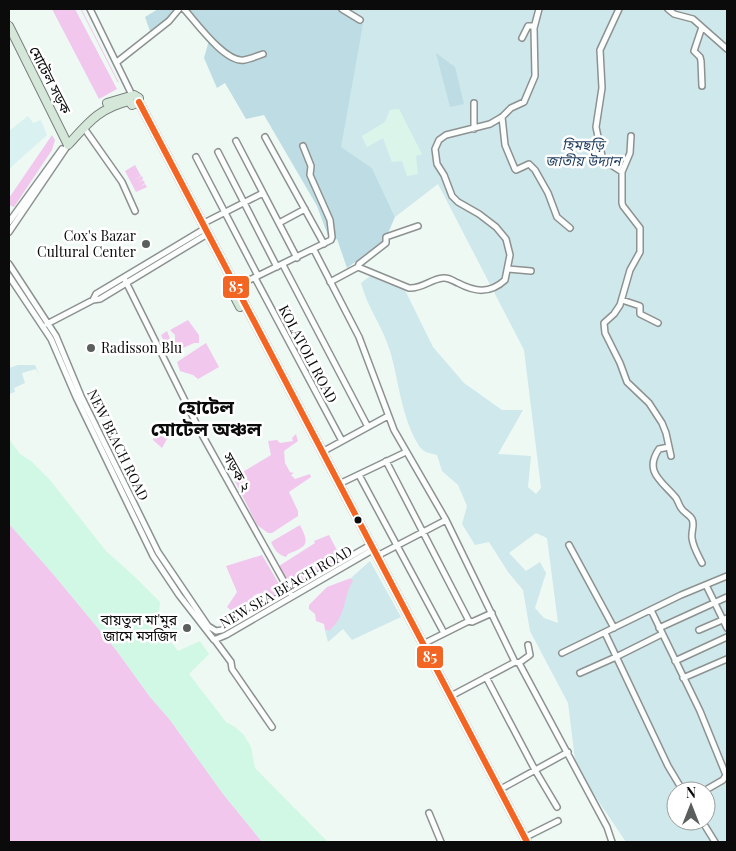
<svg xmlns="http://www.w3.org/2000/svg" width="736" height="851" font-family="'Playfair Display','Noto Sans Bengali',serif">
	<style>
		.farmland { fill: #dbf5eb }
		.green { fill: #cfe8ec; fill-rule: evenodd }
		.forest { fill: #bedce3 }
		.sand { fill: #d0f8e5 }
		.pitch { fill: #d9f1f0 }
		.water { fill: #f1c7ee }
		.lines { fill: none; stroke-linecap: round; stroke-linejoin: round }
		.stream { stroke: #f1c7ee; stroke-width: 1 }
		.minor-casing { stroke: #8d9290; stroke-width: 8 }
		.highway-casing { stroke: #7a7f7d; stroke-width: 10 }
		.minor { stroke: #fcfefd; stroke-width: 5 }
		.highway { stroke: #d4e7d8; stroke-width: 8 }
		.bus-1-casing { stroke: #fff; stroke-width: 10 }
		.bus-1 { stroke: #f26522; stroke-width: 6 }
		.poi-dot { fill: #5a5e5d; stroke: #fff; stroke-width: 2 }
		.bus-dot { fill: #0b0b0b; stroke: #fff; stroke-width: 2 }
		.labels { text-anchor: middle; stroke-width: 5; stroke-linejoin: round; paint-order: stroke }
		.street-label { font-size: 14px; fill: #0b0b0b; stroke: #fff }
		.park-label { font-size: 14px; font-style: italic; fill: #1f3d5e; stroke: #fff }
		.poi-label { font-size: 14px; fill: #0b0b0b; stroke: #fff; text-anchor: end }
		.district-label { font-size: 19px; font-weight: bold; fill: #0b0b0b; stroke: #fff }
		.line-badge { stroke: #fff; stroke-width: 2 }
		.badge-label { font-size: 14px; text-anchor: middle; font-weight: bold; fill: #fff }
	</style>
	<rect width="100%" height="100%" fill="#eef9f4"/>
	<path class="farmland" d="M417 106 428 143 418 174 407 176 392 162 383 139 367 147 362 135 385 122 390 110Z"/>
	<path class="green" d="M258 9H727V842H626L576 768 568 703 530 631 523 590 508 572 489 542 475 545 462 524 467 506 458 485 442 471 437 455C428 453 422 452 418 444 401 416 399 381 390 351 383 327 367 307 361 283L374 273 403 286 433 347 464 383 502 410H523L498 454 531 456 528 487 536 494 541 488 524 350 438 184 395 217 372 168 340 147ZM399 109 422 154 416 156 418 174 407 176 402 161 392 162 383 138 367 147 362 136 385 122 390 110ZM536 533 547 538 558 623 544 618 535 608 546 573 540 562 526 571 509 553ZM676 791H706V821H676Z
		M18 365H35L40 376 36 369 22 373 25 383 14 388 15 392 9 394V368Z
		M370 561 401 617 352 640 343 629 328 642 325 630 329 631 351 584 352 579 351 578Z"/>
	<path class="forest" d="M158 9H176L151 34 145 17Z
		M189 9H342L363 24 341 147 372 168 395 217 385 240 347 268 337 239 330 241 317 206 264 115 246 119 225 83 217 88 204 58 210 37Z
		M436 53 455 67 464 104 450 107Z"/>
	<path class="sand" d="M9 439 20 454 31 461 50 480 106 551 134 576 160 602 159 612 162 615C173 616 175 623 179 632L168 638 178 651 200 641 209 654 189 674 226 722 235 727 244 735 251 747 255 768 328 842H262L223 794 170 720 150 697 116 650 53 574 12 528 9 524Z"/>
	<path class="pitch" d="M28 116 33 123 41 120 47 135 9 169V131Z"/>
	<path class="water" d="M52 9H75L117 89 99 99Z
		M52 135 55 140 52 150 14 207 9 205V198Z
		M135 165 141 176 132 181 142 176 143 179 138 183 143 180 145 183 140 187 145 184 147 187 136 192 125 171Z
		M188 320 199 335V343H194L179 350 173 343 165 344 161 335 167 331 171 341 175 340V335L170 330Z
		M206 343 219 367 198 379 193 375 180 371 177 362Z
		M181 423 185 430 167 439 162 448 153 440V437L156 435Z
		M296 434 298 441 284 451 285 463 290 472 294 473 291 475 295 479 310 474 311 477 289 492 298 511V516L272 533H268L257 525 235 481 236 476 271 455 268 441 277 440 280 443 293 441 292 438Z
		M9 524 53 574 116 650 150 697 170 720 223 794 262 842H9Z
		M300 525C310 545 307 546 288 554L286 557C278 555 274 549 271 542Z
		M329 535 340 556 338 558 340 561 295 585 290 584 279 566 315 543 314 541Z
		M262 555 279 584 281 594 264 602 259 593 253 596V602L233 612 227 607 237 592 226 566Z
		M351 578 353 581C342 598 348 614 329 631L325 630 324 624 316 621 315 614 309 609V605L327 587Z"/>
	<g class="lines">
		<path class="stream" d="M81 9 118 82"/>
		<g class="minor-casing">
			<path id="minor" d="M90 9 132 95
				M184 9C196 22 225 63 244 60 250 59 257 56 263 54
				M342 9 360 20
				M619 9 600 50 602 88 596 127 602 156 611 165 622 172V203L623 206 640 228V252L630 270 620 305 614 314 604 323 605 333 620 363 627 382 649 403 662 423 666 433 671 456
				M668 9 674 14 693 19 727 49
				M702 27 694 51 700 57 701 61 702 86
				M522 38 528 26H534
				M117 62 169 21 179 9
				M502 117 505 145 515 169 516 170 529 164 535 170 548 193 557 217 570 228
				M84 128 122 182 135 211
				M474 129V103
				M265 137 324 244
				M236 141 297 258
				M218 152 277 267
				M196 157 258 276
				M622 172 630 153 631 136
				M9 222 62 149
				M279 223 305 209
				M202 224 263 193
				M9 232 68 145
				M314 250 359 337 394 430 446 520 515 662
				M9 264 56 336 81 396 158 552 208 626 216 631
				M283 265 368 427
				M358 267 359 264 386 243V237L418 226
				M508 269 531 271
				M9 276 51 339 76 397 153 556 179 595 214 640 226 635 369 552
				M124 278 200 431 292 596
				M255 278 342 441
				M330 282 358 267 409 288C422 289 431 279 443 278 449 277 453 281 458 283 475 292 490 294 505 280L510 255 506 239 496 227 479 214 458 202 452 196 444 175 437 164 435 149 439 140 446 135 490 124 502 117 511 108 524 102 535 76 534 28 539 9
				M235 287 331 240 332 237 330 220 310 175 311 166 303 146
				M93 300 96 294 201 231
				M622 300 640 306V314L658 323
				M47 324 93 300 100 299 204 236
				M669 447 659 449C643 472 663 482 676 498 678 501 679 505 681 508 684 513 689 514 692 519 695 525 691 532 692 538 693 547 698 555 702 563
				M322 452 388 416
				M386 461 469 621
				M359 475 444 633
				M339 484 406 452
				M569 545 614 628
				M377 556 446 520
				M706 585 727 628
				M651 610 700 711 726 775 723 780 704 791
				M659 628 727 597
				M699 630 727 618
				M216 631 222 630 367 547
				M605 633 668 766 683 791
				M214 639 231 662 232 669 272 727
				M423 644 469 621 472 622 492 613
				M562 653 681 595 727 576
				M675 661 727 637
				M515 662 519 663 607 827 612 842
				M519 663 530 655 528 645
				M580 673 616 657 662 634
				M486 677 535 770 557 807
				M683 678 727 659
				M451 696 515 662
				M499 790 568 752
				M429 813 441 842
				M702 821 715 842
				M524 838 558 821"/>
		</g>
		<g class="highway-casing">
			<path id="highway" d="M9 26 68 145C89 122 98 109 129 101
				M139 102 527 842
				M107 103 134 95 139 98V102L132 105 129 101V98
				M227 282 240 307"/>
		</g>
		<use href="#minor" class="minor"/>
		<use href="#highway" class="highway"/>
		<g class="bus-1-casing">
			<path id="bus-1" d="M139 102 527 842"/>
		</g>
		<use href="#bus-1" class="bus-1"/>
	</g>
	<g class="poi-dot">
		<circle cx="146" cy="244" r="5"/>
		<circle cx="91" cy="348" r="5"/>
		<circle cx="187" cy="628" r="5"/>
	</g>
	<circle class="bus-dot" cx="358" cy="520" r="4.5"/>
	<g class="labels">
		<g class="street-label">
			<text transform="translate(50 80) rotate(63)" y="5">মোটেল সড়ক</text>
			<text transform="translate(308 354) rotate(62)" y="5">KOLATOLI ROAD</text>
			<text transform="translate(118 445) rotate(64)" y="5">NEW BEACH ROAD</text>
			<text transform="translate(237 472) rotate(61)" y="5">সড়ক ২</text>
			<text transform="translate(286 587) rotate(-30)" y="5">NEW SEA BEACH ROAD</text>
		</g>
		<g class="park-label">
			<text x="583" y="150">হিমছড়ি<tspan x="583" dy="16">জাতীয় উদ্যান</tspan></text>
		</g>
		<g class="poi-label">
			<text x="136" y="241">Cox's Bazar<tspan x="136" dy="16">Cultural Center</tspan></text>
			<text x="101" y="353" text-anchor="start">Radisson Blu</text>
			<text x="177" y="625">বায়তুল মা'মুর<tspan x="177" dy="16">জামে মসজিদ</tspan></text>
		</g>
		<g class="district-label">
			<text x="206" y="414">হোটেল<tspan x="206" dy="22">মোটেল অঞ্চল</tspan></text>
		</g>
	</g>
	<g class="line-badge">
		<rect x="222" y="275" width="28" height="24" rx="5" fill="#f26522"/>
		<rect x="416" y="645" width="28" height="24" rx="5" fill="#f26522"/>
	</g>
	<g class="badge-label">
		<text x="236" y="292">85</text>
		<text x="430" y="662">85</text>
	</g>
	<rect width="736" height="851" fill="none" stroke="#0b0b0b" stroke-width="20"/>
	<g transform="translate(691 806)"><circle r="24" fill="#ffffff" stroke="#9d9d9d"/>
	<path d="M0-4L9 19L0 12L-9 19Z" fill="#5a5e5d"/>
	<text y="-8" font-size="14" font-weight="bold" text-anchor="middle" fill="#0b0b0b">N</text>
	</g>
</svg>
